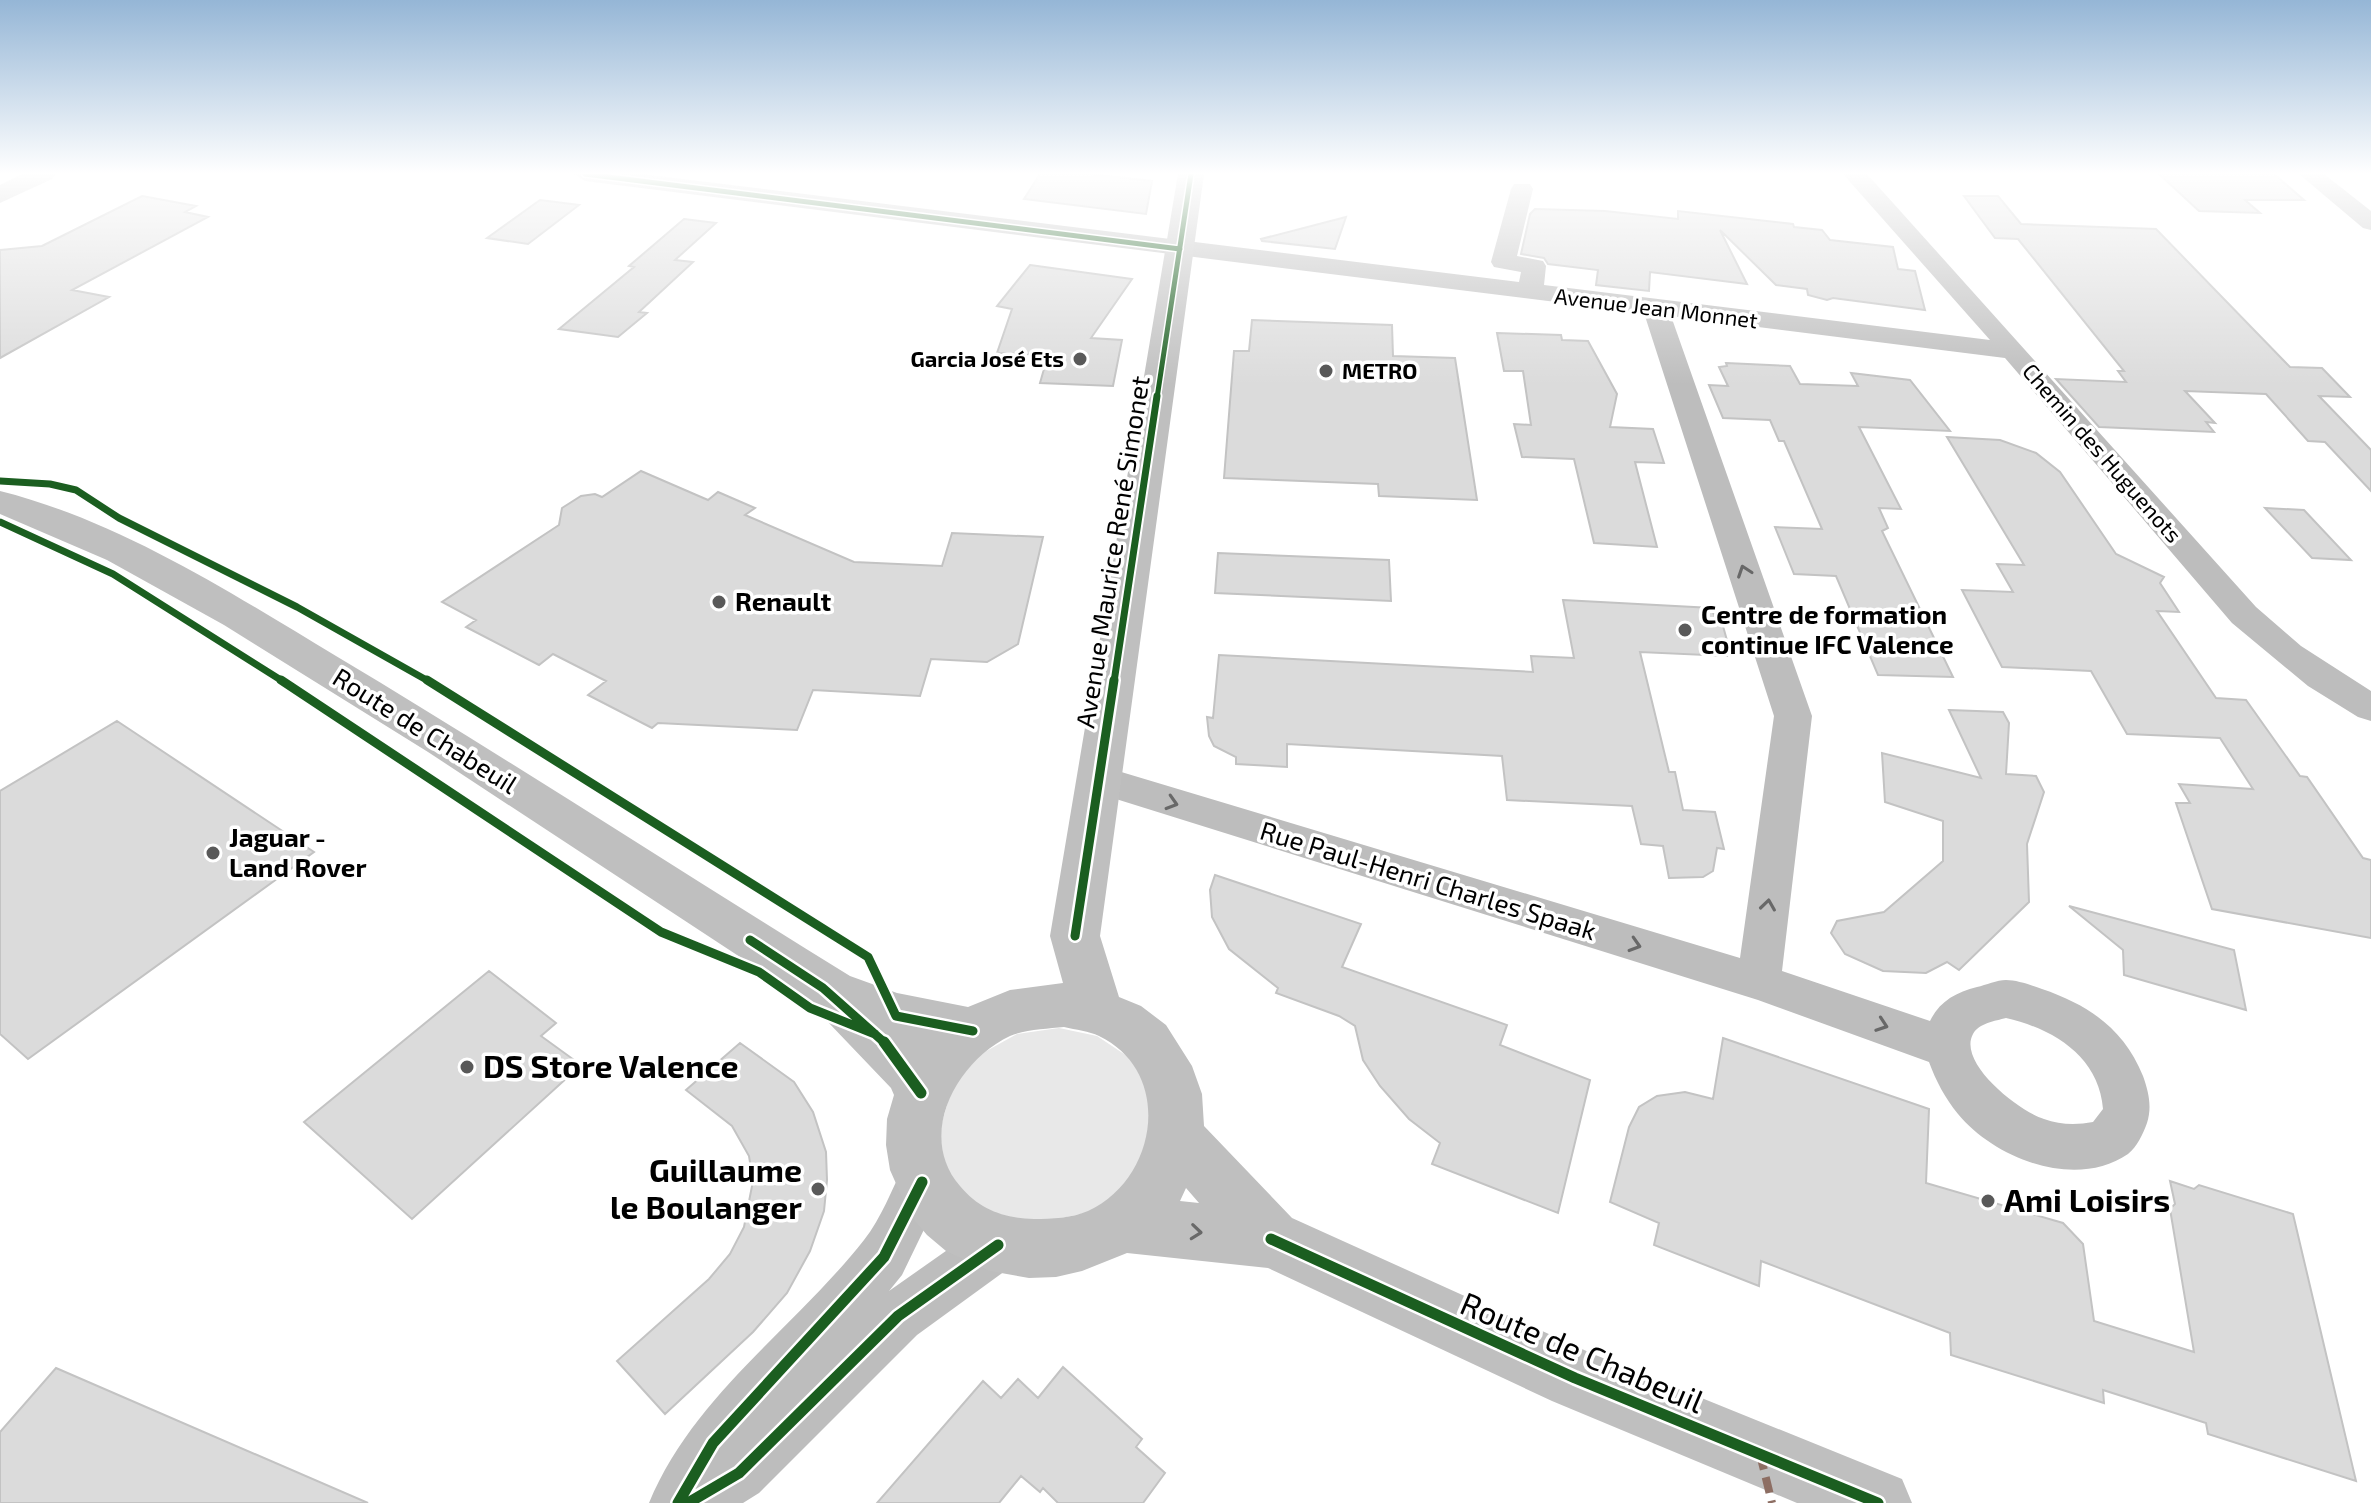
<svg xmlns="http://www.w3.org/2000/svg" width="2371" height="1503" font-family="'Exo 2',sans-serif">
	<style>
		.green { fill: #e8e8e8 }
		.building { fill: #dbdbdb; stroke: #c3c3c3; stroke-width: 2 }
		.lines { fill: none; stroke-linecap: round; stroke-linejoin: round }
		.street { fill: #bdbdbd; fill-rule: evenodd }
		.secondary { fill: #bfbfbf; fill-rule: evenodd }
		.quiet { stroke: #8d6e63; stroke-width: 8; stroke-dasharray: 16 8; stroke-linecap: butt }
		.cycleway-far3-casing { stroke: #fff; stroke-width: 8 }
		.cycleway-far2-casing { stroke: #fff; stroke-width: 11 }
		.cycleway-far1-casing { stroke: #fff; stroke-width: 14 }
		.cycleway-casing { stroke: #fff; stroke-width: 16 }
		.cycleway-far3 { stroke: #1b5e20; stroke-width: 5 }
		.cycleway-far2 { stroke: #1b5e20; stroke-width: 7 }
		.cycleway-far1 { stroke: #1b5e20; stroke-width: 9 }
		.cycleway { stroke: #1b5e20; stroke-width: 11 }
		.oneway { stroke: #686868 }
		.oneway2 { stroke: #696969 }
		.poi-dot { fill: #595959; stroke: #fff; stroke-width: 3 }
		.labels { text-anchor: middle; stroke-width: 7; stroke-linejoin: round; paint-order: stroke }
		.far-street-label { font-size: 22px; fill: #000; stroke: #fff }
		.far-poi-label { font-size: 22px; font-weight: bold; fill: #000; stroke: #fff; text-anchor: end }
		.street-label { font-size: 26px; fill: #000; stroke: #fff }
		.poi-label { font-size: 26px; font-weight: bold; fill: #000; stroke: #fff; text-anchor: start }
		.near-poi-label { font-size: 32px; font-weight: bold; fill: #000; stroke: #fff; text-anchor: start }
		.near-street-label { font-size: 32px; fill: #000; stroke: #fff }
	</style>
	<rect width="100%" height="100%" fill="#fff"/>
	<path class="green" d="M1059 1028 1097 1036 1130 1058 1142 1073 1154 1110 1141 1169 1099 1210 1029 1225 977 1206 951 1177 942 1154 940 1129 953 1085 981 1054 1017 1034Z"/>
	<path class="building" d="M1040 174H1089L1152 181 1146 214 1024 199Z
		M2159 174H2274L2304 200H2245L2260 213 2199 211Z
		M142 196 196 206 185 212 208 217 72 290 109 297 0 358V250L42 246Z
		M1964 196H1998L2021 224 2156 229 2290 367 2322 368 2350 397 2319 396 2371 450V491L2325 442 2308 441 2266 394 2185 391 2215 423 2206 422 2214 432 2099 427 2056 379 2126 382 2118 371H2124L2018 239 1995 238Z
		M540 200 579 205 528 244 487 238Z
		M1535 209 1605 211 1678 219V211L1793 224 1794 227 1822 230 1830 240 1893 247 1898 269 1915 271 1925 310 1833 298 1827 300 1808 295 1807 289 1776 285 1720 230 1747 284 1650 272 1649 291 1596 285 1598 270 1548 264 1544 258 1521 254 1530 214Z
		M1346 217 1335 249 1262 241 1261 239Z
		M684 219 716 223 675 260 693 262 639 312 647 313 618 337 559 329 634 267 629 266Z
		M1030 265 1132 279 1091 338 1122 340 1113 386 1040 383 1048 355 997 353 1012 309 997 306Z
		M1252 320 1392 325 1393 356 1455 358 1477 500 1379 496 1378 484 1224 478 1234 351H1249Z
		M1497 333 1561 335 1562 340 1588 341 1617 394 1610 427 1653 429 1664 463 1635 462 1657 547 1594 543 1574 459 1522 457 1514 424 1531 425 1523 371H1504Z
		M1726 363 1790 366 1800 384 1858 386 1851 373 1910 380 1950 431 1859 427 1901 509 1879 508 1888 528 1882 531 1953 677 1878 675 1836 576 1794 574 1775 527 1822 529 1784 441H1779L1770 420 1723 418 1709 385 1728 386 1719 367 1727 366Z
		M1947 437 2000 440 2036 453 2060 472 2116 554 2164 577 2160 583 2179 612 2157 611 2216 698 2246 700 2300 776 2307 777 2363 858 2371 860V938L2212 909 2176 803H2190L2179 784 2253 789 2220 738 2127 734 2091 671 2002 667 1962 590 2013 592 1997 564 2024 565Z
		M641 471 708 500 718 492 755 508 745 515 854 562 942 566 952 533 1043 537 1018 644 987 662 931 659 920 696 813 690 797 730 658 723 652 728 588 695 606 681 553 654 539 665 466 627 476 620 442 602 559 525 562 508 581 496 595 494 602 497Z
		M2265 508 2304 510 2351 560 2312 558Z
		M1218 553 1389 560 1391 601 1215 593Z
		M1563 600 1712 608 1715 619H1721L1728 644H1723L1727 656 1640 652 1669 772H1675L1683 810 1715 812 1724 849 1717 848 1713 871 1703 877 1669 878 1663 846 1641 844 1632 806 1507 800 1502 756 1287 744V767L1236 764V757L1214 746 1209 736 1207 717 1213 718 1219 655 1533 672 1531 656 1574 658Z
		M1949 710 2003 712 2009 723 2006 774 2036 776 2044 792 2027 844 2029 902 1959 970 1947 962 1926 973 1883 971 1845 954 1831 933 1837 921 1884 912 1943 861V821L1885 802 1882 753 1981 778Z
		M117 721 314 852 28 1059 0 1034V791Z
		M1215 875 1361 924 1342 967 1507 1025 1500 1045 1590 1080 1558 1213 1432 1164 1440 1143 1409 1119 1380 1086 1363 1060 1355 1026 1339 1016 1276 993 1278 988 1229 949 1212 917 1210 890Z
		M2069 906 2234 950 2246 1010 2124 975 2123 950Z
		M489 971 556 1023 541 1036 581 1065 412 1219 304 1122Z
		M1723 1038 1929 1109 1926 1183 2063 1223 2083 1244 2094 1321 2194 1352 2170 1209 2175 1204 2170 1181 2194 1189 2199 1185 2293 1214 2356 1481 2208 1434 2206 1423 2103 1390 2104 1403 1951 1355 1950 1333 1761 1261 1759 1286 1654 1245 1659 1223 1610 1202 1629 1127 1639 1107 1657 1096 1685 1092 1713 1099Z
		M740 1043 794 1082 813 1112 826 1152 827 1180 824 1211 810 1251 787 1293 753 1332 665 1414 617 1361 709 1279 730 1254 744 1227 753 1181 749 1156 732 1126 686 1090Z
		M1063 1367 1142 1439 1136 1447 1165 1473 1143 1503H1058L1043 1488 1040 1492 1021 1476 999 1503H877L983 1381 1001 1398 1018 1379 1038 1398Z
		M56 1368 368 1503H0V1432Z"/>
	<g class="lines">
		<path class="street" d="M574 174H642L1519 282 1521 272 1494 267 1491 262 1511 189 1514 184H1530L1533 189 1517 256 1543 261 1546 266 1544 285 1990 340 1843 174H1867L2256 607 2301 646 2371 691V721L2358 717 2308 686 2232 623 2005 358 1671 316 1812 716 1782 971 1930 1021C1939 1002 1956 992 1977 987 1986 985 1997 980 2006 980 2017 980 2031 985 2042 989 2089 1005 2124 1029 2143 1076 2149 1093 2152 1107 2147 1123 2143 1134 2137 1147 2128 1154 2076 1190 1995 1159 1958 1114 1945 1098 1936 1081 1929 1062L1758 1000 1084 789 1079 779 1084 769 1098 765 1740 958 1774 716 1644 313 585 181ZM2006 1018C2054 1029 2099 1057 2103 1109L2093 1122C2077 1125 2060 1125 2044 1119 2020 1112 1957 1063 1973 1034 1979 1023 1995 1021 2006 1018Z
			M2299 174H2324L2371 211V230L2363 228Z
			M922 1158 940 1165 947 1182 902 1275 889 1291 980 1227 998 1220 1016 1227 1024 1245 1016 1263 917 1335 759 1493 743 1503H649C694 1395 793 1330 864 1240 881 1219 892 1189 904 1165Z"/>
		<path class="secondary" d="M22 174H56L52 179 0 203V185Z
			M1178 174H1204L1100 936 1119 997 1141 1006 1166 1025 1192 1066 1202 1094 1204 1126 1292 1218 1593 1354 1902 1479 1912 1503H1797L1552 1401 1268 1268 1127 1253 1082 1271 1056 1277 1029 1278 990 1271 946 1251 927 1235 910 1215 890 1170 886 1145 887 1119 894 1095 891 1088 827 1021 822 1011 428 752 224 625 107 560 0 514V491C120 521 231 593 336 656 510 760 678 870 850 976L897 993 968 1007 1010 990 1063 983 1050 936ZM1064 1027C1076 1030 1089 1031 1099 1036 1174 1072 1158 1179 1088 1211 1072 1218 1052 1219 1034 1219 1004 1218 980 1210 960 1186 916 1135 957 1061 1010 1036 1026 1029 1047 1029 1064 1027ZM1186 1188 1199 1203 1180 1201Z"/>
		<path class="quiet" d="M1760 1454 1772 1503"/>
		<g class="cycleway-far3-casing">
			<path id="cycleway-far3" d="M585 174 1180 249
				M1157 398 1191 174"/>
		</g>
		<g class="cycleway-far2-casing">
			<path id="cycleway-far2" d="M0 481 50 484 76 490 119 518 297 607 430 682
				M0 522 113 574 284 682
				M1114 682 1157 396"/>
		</g>
		<g class="cycleway-far1-casing">
			<path id="cycleway-far1" d="M281 680 661 932 759 972 810 1008 875 1034
				M427 680 868 957 896 1016 973 1031
				M1075 936 1114 680
				M750 940 823 988 886 1044"/>
		</g>
		<g class="cycleway-casing">
			<path id="cycleway" d="M884 1042 921 1093
				M1271 1239 1575 1378 1878 1503
				M678 1503 713 1443 884 1257 922 1182
				M688 1503 739 1473 898 1316 998 1245"/>
		</g>
		<use href="#cycleway-far3" class="cycleway-far3"/>
		<use href="#cycleway-far2" class="cycleway-far2"/>
		<use href="#cycleway-far1" class="cycleway-far1"/>
		<use href="#cycleway" class="cycleway"/>
	</g>
	<defs><path id="oneway-chevron" d="M-2-3.5L2.5 0L-2 3.5" fill="none" stroke-width="1.6" stroke-linecap="round" stroke-linejoin="round" transform="scale(2)"/></defs>
	<g class="oneway">
		<use href="#oneway-chevron" transform="translate(1744 571) rotate(-109)"/>
		<use href="#oneway-chevron" transform="translate(1172 803) rotate(17)"/>
		<use href="#oneway-chevron" transform="translate(1768 905) rotate(-82)"/>
		<use href="#oneway-chevron" transform="translate(1635 945) rotate(17)"/>
		<use href="#oneway-chevron" transform="translate(1882 1025) rotate(19)"/>
	</g>
	<use class="oneway2" href="#oneway-chevron" transform="translate(1196 1232) rotate(6)"/>
	<linearGradient id="sky" x2="0" y2="1"><stop stop-color="#95b6d6"/><stop offset="0.45" stop-color="#fff"/><stop offset="1" stop-color="#fff" stop-opacity="0"/></linearGradient>
	<rect width="2371" height="385" fill="url(#sky)"/>
	<g class="poi-dot">
		<circle cx="1080" cy="359" r="8"/>
		<circle cx="1326" cy="371" r="8"/>
		<circle cx="719" cy="602" r="8"/>
		<circle cx="1685" cy="630" r="8"/>
		<circle cx="213" cy="853" r="8"/>
		<circle cx="467" cy="1067" r="8"/>
		<circle cx="818" cy="1189" r="8"/>
		<circle cx="1988" cy="1201" r="8"/>
	</g>
	<g class="labels">
		<g class="far-street-label">
			<text transform="translate(1656 308) rotate(7)" y="8">Avenue Jean Monnet</text>
			<text transform="translate(2102 453) rotate(49)" y="8">Chemin des Huguenots</text>
		</g>
		<g class="far-poi-label">
			<text x="1064" y="367">Garcia José Ets</text>
			<text x="1342" y="379" text-anchor="start">METRO</text>
		</g>
		<g class="street-label">
			<text transform="translate(1113 552) rotate(-81)" y="9">Avenue Maurice René Simonet</text>
			<text transform="translate(425 731) rotate(32)" y="9">Route de Chabeuil</text>
			<text transform="translate(1428 881) rotate(17)" y="9">Rue Paul-Henri Charles Spaak</text>
		</g>
		<g class="poi-label">
			<text x="735" y="611">Renault</text>
			<text x="1701" y="624">Centre de formation<tspan x="1701" dy="30">continue IFC Valence</tspan></text>
			<text x="229" y="847">Jaguar -<tspan x="229" dy="30">Land Rover</tspan></text>
		</g>
		<g class="near-poi-label">
			<text x="483" y="1078">DS Store Valence</text>
			<text x="802" y="1182" text-anchor="end">Guillaume<tspan x="802" dy="37">le Boulanger</tspan></text>
			<text x="2004" y="1212">Ami Loisirs</text>
		</g>
		<g class="near-street-label">
			<text transform="translate(1582 1353) rotate(23)" y="11">Route de Chabeuil</text>
		</g>
	</g>
</svg>
